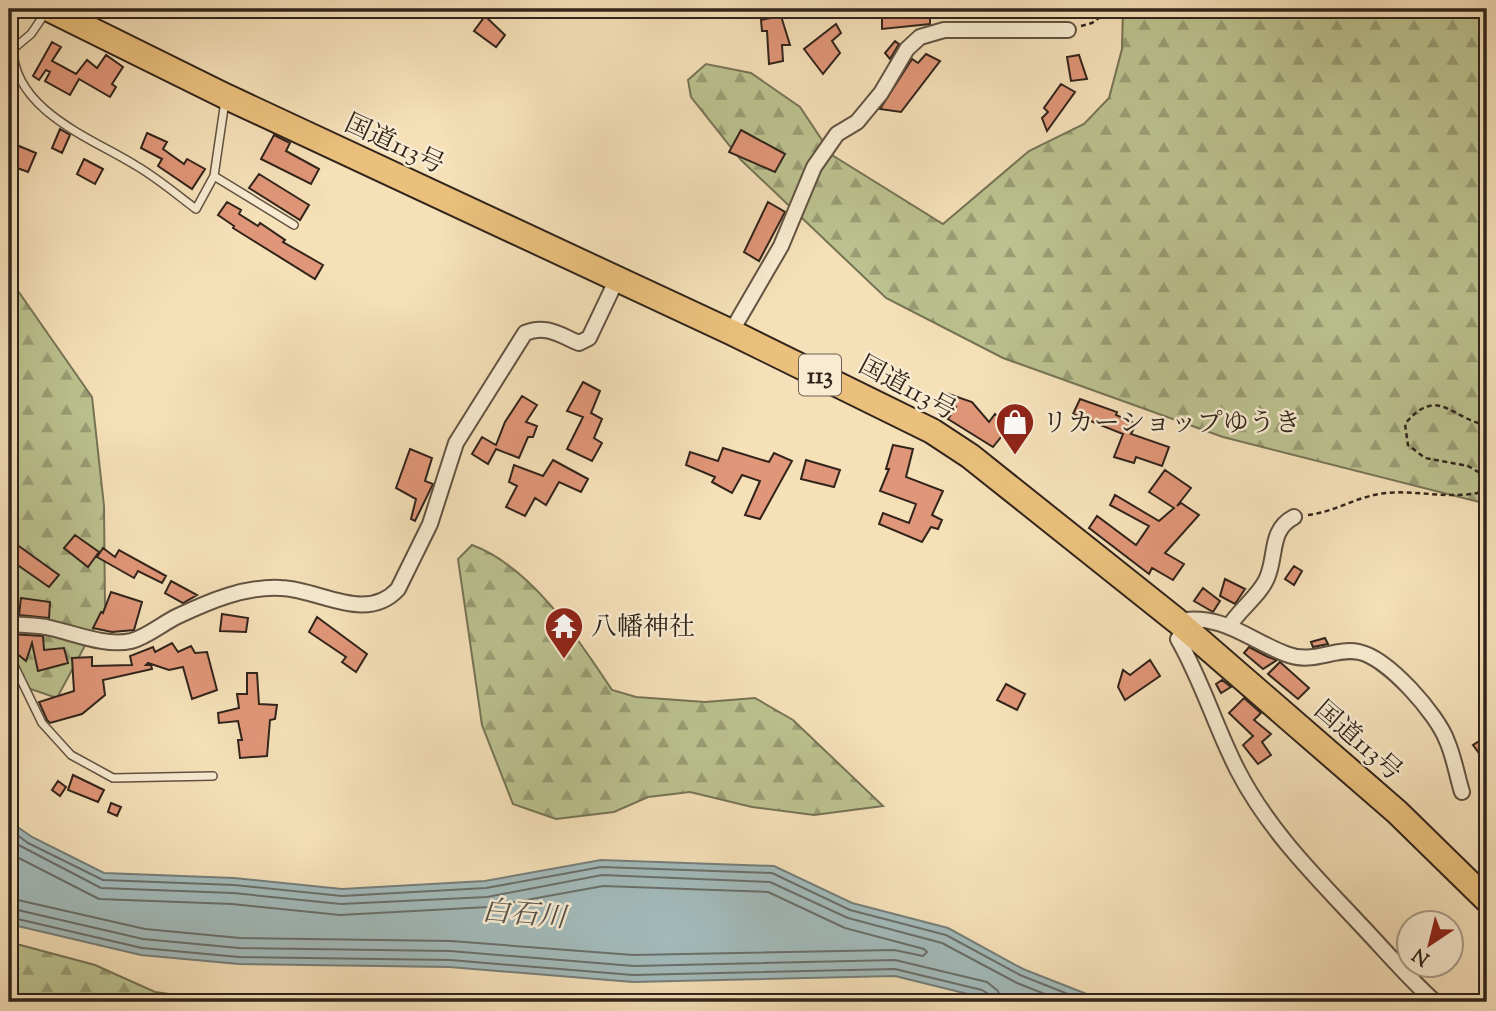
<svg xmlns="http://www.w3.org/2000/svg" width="1496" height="1011" font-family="'Sorts Mill Goudy','Noto Serif JP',serif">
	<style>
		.forest { fill: url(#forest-firs); stroke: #767355; stroke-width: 2 }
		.water { fill: #a2baba; stroke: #757e7a; stroke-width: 2 }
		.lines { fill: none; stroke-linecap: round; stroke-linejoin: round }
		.shore { stroke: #6a6f6a; stroke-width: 2 }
		.building { fill: #e09678; stroke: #31241b; stroke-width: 2 }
		.lane-casing { stroke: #625342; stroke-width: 10 }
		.street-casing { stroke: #625342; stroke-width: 18 }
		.highway-casing { stroke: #31241b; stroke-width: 28 }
		.path { stroke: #31241b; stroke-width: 2.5; stroke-dasharray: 5 3.5; stroke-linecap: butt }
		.lane { stroke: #f8ebd1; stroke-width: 7 }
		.street { stroke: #f8ebd1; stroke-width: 14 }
		.highway { stroke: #eac07c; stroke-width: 24 }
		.labels { text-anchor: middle; stroke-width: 5; stroke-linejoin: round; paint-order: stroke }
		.shield { fill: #f8ebd1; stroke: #6d6052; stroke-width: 2 }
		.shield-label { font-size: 24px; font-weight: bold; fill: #31241b }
		.street-label { font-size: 26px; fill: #31241b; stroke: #f8ebd1 }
		.poi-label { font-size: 26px; fill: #31241b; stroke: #f8ebd1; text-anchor: start }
		.water-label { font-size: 28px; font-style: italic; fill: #53514b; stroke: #f8ebd1 }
	</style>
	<defs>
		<pattern id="forest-firs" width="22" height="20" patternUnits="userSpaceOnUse" patternTransform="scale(1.75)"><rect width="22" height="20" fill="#bbc28f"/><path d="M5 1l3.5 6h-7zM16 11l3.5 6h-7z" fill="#999d74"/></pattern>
	</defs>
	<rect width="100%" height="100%" fill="#f5e0b8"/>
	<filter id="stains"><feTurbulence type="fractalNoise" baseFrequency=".00286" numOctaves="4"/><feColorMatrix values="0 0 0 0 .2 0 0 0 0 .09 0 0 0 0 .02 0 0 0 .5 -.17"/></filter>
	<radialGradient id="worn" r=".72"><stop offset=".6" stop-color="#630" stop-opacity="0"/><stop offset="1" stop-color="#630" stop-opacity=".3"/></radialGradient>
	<path class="forest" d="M236 9H304L284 17Z
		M1123 9H1487V504L1223 437 1003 358 886 298 741 160 691 97 688 80 706 64 751 73 800 107 832 155 943 224 1029 151 1084 124 1109 98 1122 49Z
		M9 278 92 397 104 506 105 608 57 698 16 684 9 573 13 479 9 468Z
		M472 545C532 567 578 639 612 690L636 697 705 702 755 698 793 720 883 806 814 815 752 807 690 792 648 797 614 812 556 819 513 804 482 725 458 559Z
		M9 942 95 965 155 992 226 1002H9Z"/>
	<path class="water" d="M9 821 32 837 104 873 234 878 342 889 485 881 601 860 774 866 852 903 948 928 1023 969 1107 1002H989L980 997 895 976 633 982 449 967 239 964 141 955 9 924Z"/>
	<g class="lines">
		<path class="shore" d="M9 829 28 843 103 880 234 885 342 896 486 888 601 867 772 873 850 910 946 935 1020 975 1088 1002
			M9 840 101 888 233 893 341 904 487 897 602 875 770 882 848 918 942 943 1017 983 1065 1002
			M9 853 99 899 232 904 340 915 488 907 603 886 768 892 845 928 924 949 927 952 923 956 894 950 633 955 451 941 240 938 145 929 9 898
			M9 908 143 939 239 948 450 951 634 966 895 960 987 982 998 991 1001 1002
			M9 917 142 948 239 957 450 960 633 975 895 969 982 990 990 995 992 1002"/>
	</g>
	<path class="building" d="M882 9 930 11V24L882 29Z
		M485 16 505 35 496 47 474 31Z
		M781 16 790 45H782L783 61 769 64 767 31H762L761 20Z
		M836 24 841 33 832 41 840 53 823 74 804 49Z
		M895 41 899 44 890 59 885 53Z
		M52 42 61 47 52 61 76 74 87 60 97 68 106 55 123 67 112 84 116 87 110 97 79 79 70 95 45 81 50 72 46 70 39 80 33 76Z
		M926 54 940 61 901 112 880 109 912 59 918 63Z
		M1079 55 1087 79 1071 81 1067 57Z
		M1061 84 1075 92 1047 131 1042 118 1048 112 1044 108Z
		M60 129 70 135 62 153 52 148Z
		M741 130 785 154 775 172 729 152Z
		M147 133 167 142 163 149 184 164 187 159 205 169 192 189 158 166 162 159 141 148Z
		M274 135 290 143 286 151 319 169 311 184 261 159Z
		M19 146 36 153 28 172 9 165V154L15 156Z
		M84 159 103 169 95 184 77 174Z
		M259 174 309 205 300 220 249 188Z
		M227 202 241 210 239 214 258 226 260 223 285 240 283 242 323 265 315 279 233 228 234 226 218 215Z
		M768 202 785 212 759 261 744 252Z
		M583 382 600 391 591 413 602 419 594 438 602 443 592 461 567 449 583 417 567 411Z
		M943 392 972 402 989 422 995 414 1009 427 993 447 948 419 956 407 938 401Z
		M522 396 537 405 526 422 537 426 533 437H528L519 458 496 449 488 464 472 454 482 437 496 445 505 422Z
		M1080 399 1117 412 1116 415 1136 424 1131 434 1169 447 1162 466 1136 457 1134 463 1114 457 1123 434 1073 414Z
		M893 445 913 449 906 477 943 491 932 515 942 520 938 529 931 527 922 542 879 524 883 513 909 523 916 504 880 491 889 469H886Z
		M723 448 769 462 774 453 792 461 760 519 745 515 760 481 742 475 732 493 712 482 715 477 686 465 690 452 718 461Z
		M410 449 432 458 425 481 433 484 415 521 411 519 416 499 396 488Z
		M553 460 588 479 581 492 559 482 546 505 535 498 525 516 506 507 517 486 509 482 514 465 543 476Z
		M806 460 840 470 834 487 801 479Z
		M1165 470 1191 488 1177 506 1181 503 1199 515 1165 553 1184 564 1173 580 1152 568 1149 574 1089 528 1097 516 1136 545 1149 526 1110 505 1115 495 1159 521 1174 508 1149 492Z
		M75 535 99 552 88 567 64 548Z
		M16 544 59 575 49 587 9 559V551Z
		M103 548 115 557 119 550 166 576 162 583 138 571 134 578 97 557Z
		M1294 566 1302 571 1294 585 1285 579Z
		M1225 579 1245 589 1235 604 1220 596Z
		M171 581 197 595 183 603 165 593Z
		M1203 588 1220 601 1213 612 1194 601Z
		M111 592 142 602 134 630 112 632 93 628 101 612 103 613Z
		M21 598 50 602 49 618 19 615Z
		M222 614 248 618 246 632 220 631Z
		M317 617 367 654 356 672 342 662 346 657 309 632Z
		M9 634 43 636 44 650 64 648 68 663 38 671 32 643 26 661 10 648Z
		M1325 638 1328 644 1313 647 1311 642Z
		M172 643 178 652 191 646 195 653 207 652 217 690 192 699 183 667 169 670 148 663 146 665H151L152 669 103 680 105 695 82 714 50 723 47 720 39 702 74 691 72 658 92 657V666L132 665 130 656 153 647 155 652Z
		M1249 647 1268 657 1277 660 1263 669 1244 653Z
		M1150 660 1160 676 1125 700 1118 687 1123 670 1130 675Z
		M1280 662 1309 688 1298 699 1268 674Z
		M247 673H257L259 704 277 705 275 719 270 720 267 756 240 758 238 740H242L238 721 219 723 218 713 239 708 237 694H247Z
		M1222 680 1231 687 1221 693 1216 684Z
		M1006 684 1025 694 1017 710 997 700Z
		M1244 698 1261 713 1254 720 1271 734 1262 742 1271 755 1258 764 1243 745 1253 736 1229 713Z
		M1487 736V764L1473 745Z
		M73 775 104 790 98 802 68 790Z
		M58 781 66 787 60 796 52 790Z
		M111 803 121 807 117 816 108 812Z"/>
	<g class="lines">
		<g class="lane-casing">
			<path id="lane" d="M46 12 31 34 13 49C14 110 91 138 135 165 156 177 176 194 196 209L214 176 225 101
				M214 176 294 225
				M9 655 42 723 71 755 113 778 213 776"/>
		</g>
		<g class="street-casing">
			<path id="street" d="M731 332 781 246 814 167 837 134 857 122 881 93 907 49 920 37 944 30H1068
				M1177 621C1223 613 1247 639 1286 654 1313 665 1334 647 1359 652 1388 658 1437 714 1447 741 1454 757 1457 776 1462 792
				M9 624C21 625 34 625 46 627 72 632 104 647 131 641 147 637 163 623 178 616 210 601 245 586 281 588 319 589 366 624 398 589L430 524 456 443 525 333C545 324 560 335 579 343L589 338 617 279
				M1230 625C1240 609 1260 595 1267 578 1277 555 1269 530 1294 517
				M1185 629 1178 639C1203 683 1215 726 1238 771 1268 829 1313 874 1357 921 1383 948 1407 977 1435 1002"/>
		</g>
		<g class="highway-casing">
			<path id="highway" d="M49 9 227 97 731 332 932 431 970 456 1177 621 1397 812 1487 900"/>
		</g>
		<path class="path" d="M1081 26 1092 23 1111 9
			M1308 515C1335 512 1357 496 1386 493 1417 490 1447 499 1478 493L1482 484 1480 473 1468 466 1425 458 1408 445 1405 424C1438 384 1452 420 1487 425"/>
		<use href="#lane" class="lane"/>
		<use href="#street" class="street"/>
		<use href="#highway" class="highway"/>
	</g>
	<defs>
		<g id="shop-pin" transform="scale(2.0125)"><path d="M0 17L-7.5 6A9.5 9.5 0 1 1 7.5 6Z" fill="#8f2418" stroke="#f8ebd1"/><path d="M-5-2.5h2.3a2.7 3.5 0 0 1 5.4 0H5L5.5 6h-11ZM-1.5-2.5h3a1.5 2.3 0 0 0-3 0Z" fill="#fff"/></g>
		<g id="temple-pin" transform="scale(2.0125)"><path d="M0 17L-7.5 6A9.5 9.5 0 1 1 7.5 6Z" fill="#8f2418" stroke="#f8ebd1"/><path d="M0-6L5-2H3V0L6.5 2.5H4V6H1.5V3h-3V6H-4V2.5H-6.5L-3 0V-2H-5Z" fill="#fff"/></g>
	</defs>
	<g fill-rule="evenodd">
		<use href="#shop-pin" x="1015" y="422"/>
		<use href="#temple-pin" x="564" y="626"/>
	</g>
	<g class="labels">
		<rect class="shield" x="799" y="354.5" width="42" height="41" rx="5"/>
		<g class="shield-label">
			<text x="820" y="383">113</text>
		</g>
		<g class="street-label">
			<text transform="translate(395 143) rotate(25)" y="9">国道113号</text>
			<text transform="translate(908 387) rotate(28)" y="9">国道113号</text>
			<text transform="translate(1359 740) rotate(41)" y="9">国道113号</text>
		</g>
		<g class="poi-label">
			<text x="1042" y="431">リカーショップゆうき</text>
			<text x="591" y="635">八幡神社</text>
		</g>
		<g class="water-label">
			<text transform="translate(524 913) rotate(5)" y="10">白石川</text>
		</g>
	</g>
	<rect width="1496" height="1011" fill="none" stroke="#f5e0b8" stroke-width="35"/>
	<rect x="10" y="10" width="1475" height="990" fill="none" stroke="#31241b" stroke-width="3.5"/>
	<rect x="18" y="18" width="1461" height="976" fill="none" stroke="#31241b" stroke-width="2"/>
	<g transform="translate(1430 944) rotate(215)"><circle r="33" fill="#f8ebd1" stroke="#a89b88" stroke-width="2"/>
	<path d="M0-5L12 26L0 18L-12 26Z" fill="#8f2418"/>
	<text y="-10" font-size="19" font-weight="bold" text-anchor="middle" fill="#31241b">N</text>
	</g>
	<rect width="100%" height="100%" filter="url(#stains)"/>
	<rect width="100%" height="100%" fill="url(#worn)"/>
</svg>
